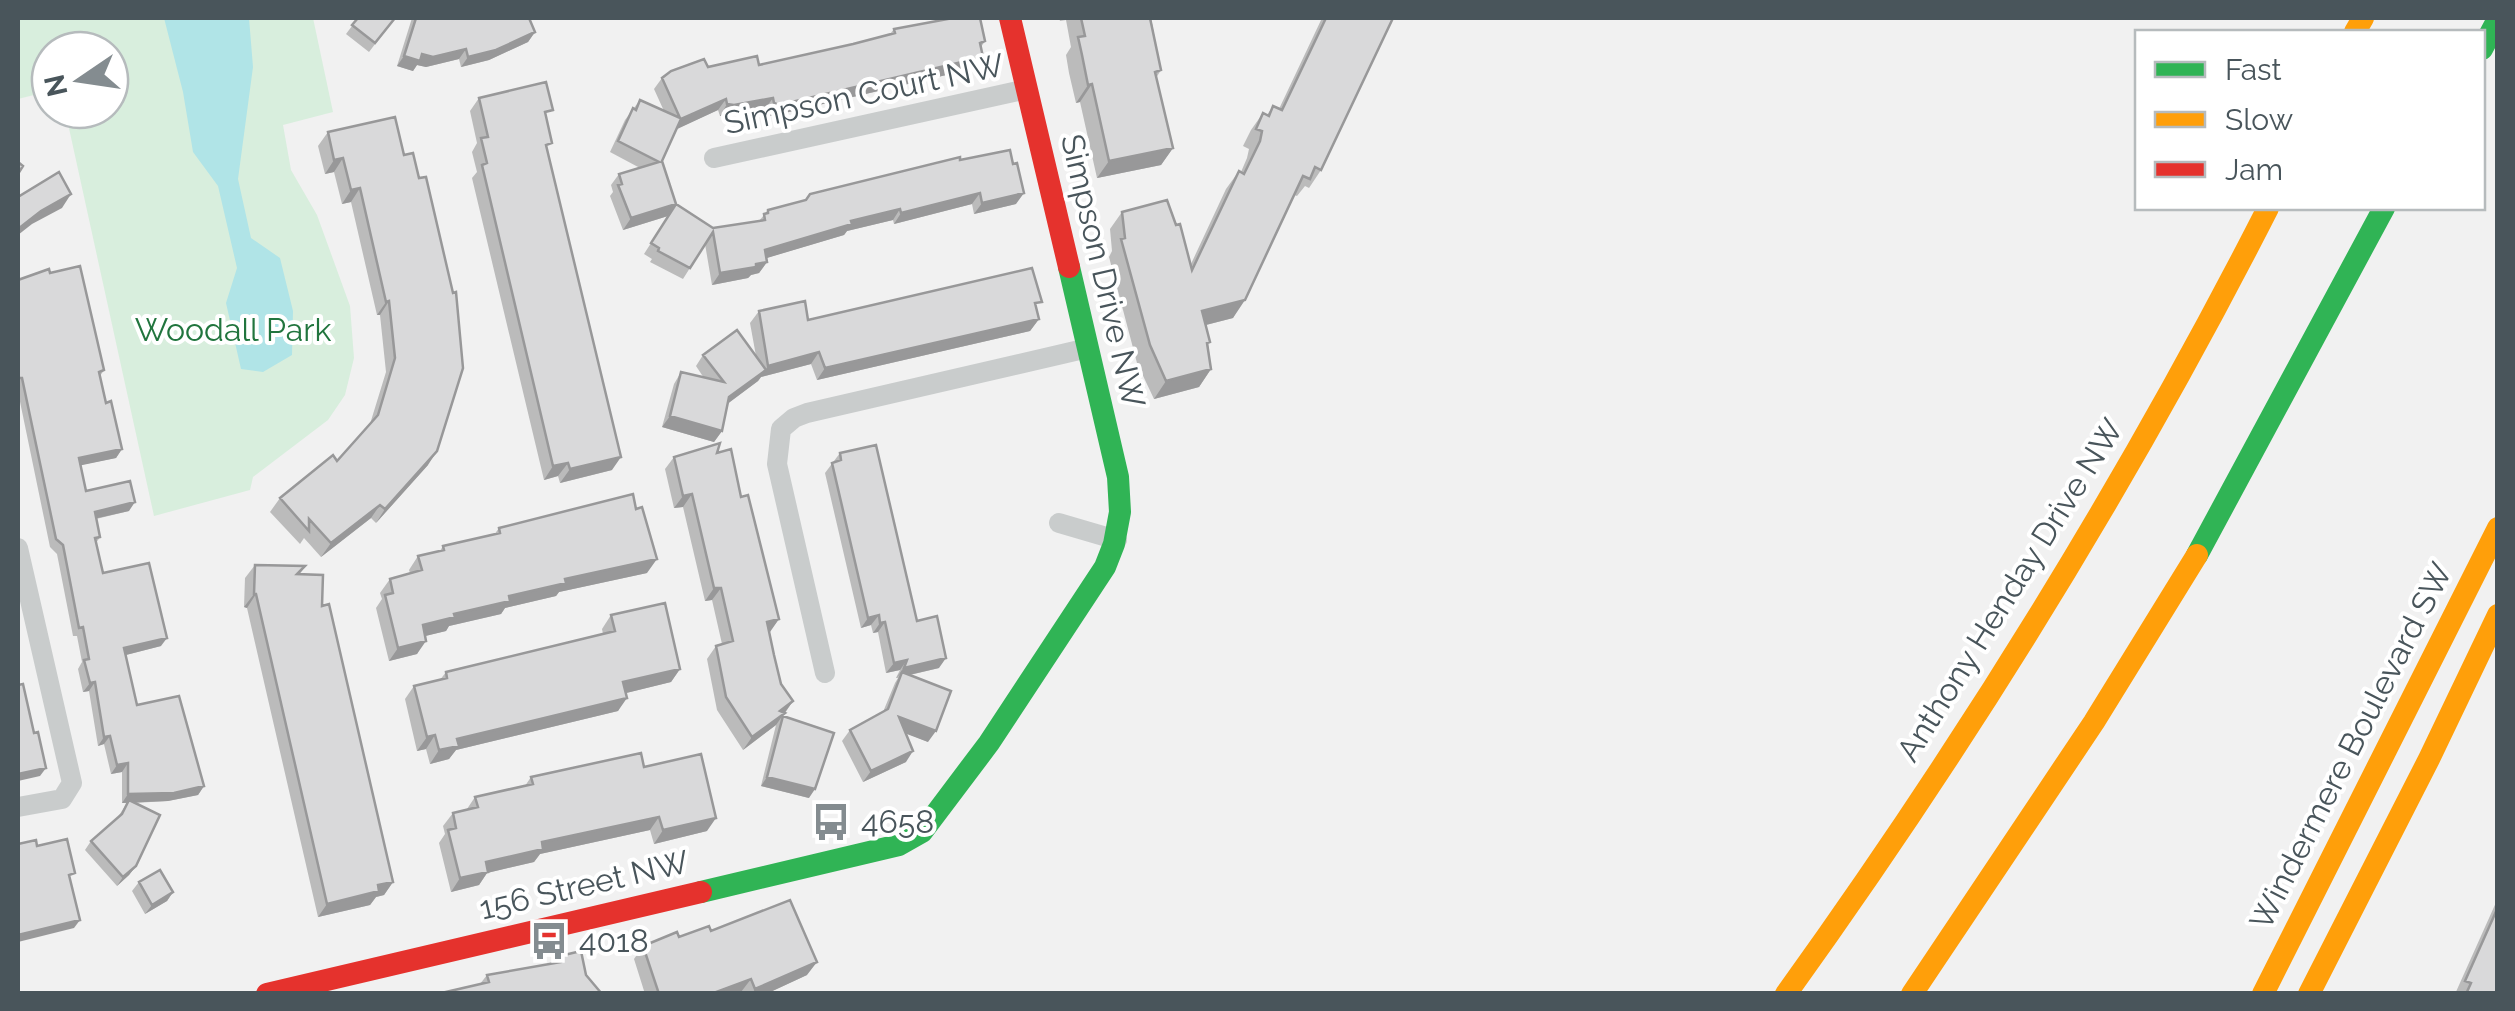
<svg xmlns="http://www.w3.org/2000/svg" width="2515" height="1011" font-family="Raleway,sans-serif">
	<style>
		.green { fill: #d8eedd }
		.water { fill: #b0e4e7 }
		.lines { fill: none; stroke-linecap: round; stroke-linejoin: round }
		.street { stroke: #c9cccc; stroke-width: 20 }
		.fast { stroke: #30b455; stroke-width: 22 }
		.slow { stroke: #ff9f0a; stroke-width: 22 }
		.jam { stroke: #e5322d; stroke-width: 22 }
		.wall { fill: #bbb }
		.shaded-wall { fill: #989899 }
		.building { fill: #d9d9da; stroke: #989899; stroke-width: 2.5 }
		.labels { text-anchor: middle; stroke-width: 8; stroke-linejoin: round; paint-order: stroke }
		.street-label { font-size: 32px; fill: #49555b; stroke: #fff }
		.park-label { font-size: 32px; fill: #21753e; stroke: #fff }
		.poi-label { font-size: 32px; fill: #49555b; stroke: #fff; text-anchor: start }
	</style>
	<rect width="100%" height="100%" fill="#f1f1f1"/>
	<path class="green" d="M18 18H313L333 112 283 125 291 170 317 215 350 306 354 358 345 395 328 420 253 477 250 490 154 516 65 110H110V50H50V91L18 99Z"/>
	<path class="water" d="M164 18H249L253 67 238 179 251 238 280 258 293 311 292 355 263 372 241 369 226 303 237 268 218 186 193 152 183 92Z"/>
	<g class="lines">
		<path class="street" d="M714 158 1027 89
			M1059 523 1117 540
			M18 548 72 783 62 799 18 807
			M825 673 777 464 781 429 794 418 807 413 1088 348"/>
		<path class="fast" d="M2482 49 2498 19
			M2197 555 2384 208
			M701 892 899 845 922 832 989 743 1105 567 1114 544 1120 512 1118 477 1069 267"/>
		<path class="slow" d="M2355 32 2363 18
			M1786 994C1965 745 2129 481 2268 208
			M1912 994 2094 722 2197 555
			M2263 994 2498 528
			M2309 994 2429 759 2498 615"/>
		<path class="jam" d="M1010 18 1069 267
			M267 994 701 892"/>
	</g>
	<path class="wall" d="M358 18H395L369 52 346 34Z
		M412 18H529L535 32 528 42 489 60 461 67 459 59 426 67 417 65 413 71 397 66Z
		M1059 18H1151L1161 70 1156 78 1173 148 1161 165 1097 178 1080 102 1076 103 1069 73 1066 55 1071 47 1066 20 1060 21Z
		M1322 18H1393L1321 170 1309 188 1305 186 1297 196 1294 195 1233 318 1206 325 1211 369 1199 387 1154 399 1137 363 1109 257 1112 251 1110 229 1122 212 1191 264 1226 189 1239 171 1241 172 1247 158 1249 149 1243 146 1251 130 1263 113 1267 115 1273 106 1279 109Z
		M894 29 985 41 981 47 976 68 772 116 766 115 765 109 727 116H720L718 110 676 129 662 161 668 216 623 230 610 196 613 192 611 185 619 174 640 168 610 152 625 120 640 100 664 111 654 89 662 78 708 67 759 65 853 44 890 34Z
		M479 98 546 119 547 150 612 470 560 483 558 476 544 480 472 178 477 172 472 152 477 143 470 111Z
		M395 117 428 465 376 523 371 518 321 557 304 538 300 544 270 512 280 498 337 461 370 424 386 372 380 315H377L351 202 342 204 334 172 325 174 318 146 328 132Z
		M960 160 1016 204 974 214 972 204 894 224 893 220 847 231 844 235 766 258 767 262 759 273 751 275 748 278 712 285 705 244 683 279 650 262 652 259 644 254 676 204 713 228 759 221 768 210 805 201 810 194Z
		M18 280 104 370 100 376 106 403 122 449 116 458 80 465 86 491 129 511 96 519 100 537 96 543 103 573 161 646 126 655 137 705 204 786 198 795 168 801 134 803 136 866 129 875 117 886 85 850 91 841 118 817 127 803H122V772L111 774 104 744 98 746 89 691 83 692 78 669 82 662 77 636H73L57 554 50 547 18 392Z
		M1037 309 1039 319 1030 331 817 380 811 364 761 377 758 381 728 403 722 431 714 442 662 427 674 384 681 372 704 378 696 366 703 355 756 356 750 323 759 311 808 320Z
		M717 453 741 497 779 619 769 632 781 684 793 701 783 716 809 798 761 786 776 725 743 750 717 710 707 659 716 646 722 644 712 600 705 601 683 507 674 508 665 469 674 457Z
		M840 453 939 668 910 675 928 742 906 733V762L863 782 842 741 850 730 883 712 895 683 898 678H896L900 670 886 673 878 632 873 633 871 625 861 628 825 473Z
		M499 528 647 573 559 592 556 596 505 608 501 614 449 626 446 631 425 636 417 654 389 661 376 608 382 599 380 593 390 579 410 573 409 570 418 556 440 551 443 546 494 535Z
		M255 565 305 566 300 574 322 606 393 882 384 895 376 897 370 905 318 917 247 608 244 607 245 578Z
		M611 615 680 669 671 682 626 693 618 711 456 750 449 759 430 764 426 749 417 751 405 699 414 686 440 680 446 672 603 634 602 629Z
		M644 767 707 831 654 844 650 830 540 854 534 862 487 873 479 885 451 892 439 843 445 834 443 826 453 813 467 809 475 797 525 786 531 777Z
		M139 882 173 892 167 901 145 914 132 891Z
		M2498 898V994H2455Z
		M711 931 807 975 766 994H645L634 959 643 946 679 937Z
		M560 956 586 975 480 984 487 975 554 964Z"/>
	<path class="shaded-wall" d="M535 32 528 42 489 60 461 67 468 57Z
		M466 49 459 59 426 67 417 65 413 71 397 66 404 56Z
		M983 57 976 68 772 116 766 115 774 103Z
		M1092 84 1080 102 1076 103 1088 85Z
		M773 98 765 109 727 116H720L727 104Z
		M726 99 718 110 673 131 681 119Z
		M1173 148 1161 165 1097 178 1109 161Z
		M343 158 334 172 325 174 334 160Z
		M360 188 351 202 342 204 351 190Z
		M980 193 972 204 894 224 901 213Z
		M1024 193 1016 204 974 214 982 203Z
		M71 194 62 208 32 224 18 235V229L41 211Z
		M676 204 668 216 623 230 631 218Z
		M900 209 893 220 847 231 844 235 757 261 765 250 851 221Z
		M767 262 759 273 751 275 748 278 712 285 720 273Z
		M1245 300 1233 318 1190 329 1202 311Z
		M389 301 380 315H377L386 302Z
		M1039 319 1030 331 817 380 825 368Z
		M819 352 811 364 761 377 758 381 722 408 729 397 764 372 768 366Z
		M1211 369 1199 387 1154 399 1166 381Z
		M670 416 722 431 714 442 662 427Z
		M122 449 116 458 73 467 79 458Z
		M437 451 428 465 376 523 385 509Z
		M621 457 612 470 560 483 570 469Z
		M568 463 558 476 544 480 553 466Z
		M692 494 683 507 674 508 683 496Z
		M135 502 129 511 89 520 95 512Z
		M380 505 371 518 321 557 331 543Z
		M657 559 647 573 559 592 556 596 505 608 501 614 449 626 446 631 413 639 423 625 454 614 565 579Z
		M714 588H721L712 600 705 601Z
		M254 594H256L247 608 244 607Z
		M879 615 871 625 861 628 868 618Z
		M779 619 770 632 758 635 767 622Z
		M885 622 878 632 873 633 880 623Z
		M167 638 161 646 118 657 124 648Z
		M426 641 417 654 389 661 398 648Z
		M946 658 939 668 900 677 902 672 896 678 904 668Z
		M907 660 900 670 886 673 894 663Z
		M680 669 671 682 614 696 623 682Z
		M95 682 89 691 83 692 90 683Z
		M627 698 618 711 456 750 449 759 430 764 439 750 457 739Z
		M793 701 776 725 743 750 752 737 780 711Z
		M899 717 936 731 928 742 891 728Z
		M435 735 426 749 417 751 427 737Z
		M110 736 104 744 98 746 104 737Z
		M913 751 906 762 863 782 871 771Z
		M128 763 122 772 111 774 117 765Z
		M46 768 40 776 18 781V774Z
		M767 777 815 789 809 798 761 786Z
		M204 786 198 795 168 801 122 803 128 794Z
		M659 817 650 830 540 854 534 862 487 873 479 885 451 892 460 878 486 862 542 842Z
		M716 818 707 831 654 844 663 830Z
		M136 866 129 875 117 886 123 877Z
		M393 882 384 895 376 897 370 905 318 917 327 904 378 885Z
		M173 892 167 901 145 914 152 905Z
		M80 920 74 928 18 942V935Z
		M817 962 807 975 766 994H752L755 989Z
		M751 979 741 992 711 994Z"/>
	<path class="building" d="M358 18H395L375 43 352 25Z
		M416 18H529L535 32 496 50 468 57 466 49 433 57 422 54 420 61 404 56Z
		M953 18H980L985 41 980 43 983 57 779 105 774 103 773 98 734 105 727 104 726 99 681 119 662 161 676 204 631 218 618 185 622 184 619 174 659 162 618 141 633 108 636 110 640 100 680 118 662 78 671 71 704 59 708 67 757 56 759 65 853 44 895 33 894 29Z
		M1081 18H1150L1161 70 1155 72 1173 148 1109 161 1092 84 1088 85 1082 55 1078 37 1085 36Z
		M1326 18H1393L1321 170 1315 167 1310 179 1303 176 1245 300 1202 311 1210 342 1207 343 1211 369 1166 381 1150 345 1121 239 1125 238 1122 212 1167 200 1176 225 1180 224 1192 270 1239 171 1244 174 1260 141 1262 131 1256 129 1263 113 1269 116 1273 106 1282 110Z
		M546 82 553 110 545 112 552 143 546 145 621 457 570 469 568 463 553 466 482 165 487 163 481 138 488 137 479 98Z
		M395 117 404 155 413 153 419 178 426 177 453 293 456 292 463 368 437 451 385 509 380 505 331 543 309 519V531L280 498 333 455 337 461 378 415 395 358 389 301 386 302 360 188 351 190 343 158 334 160 328 132Z
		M1010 150 1013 164 1017 163 1024 193 982 203 980 193 901 213 900 209 851 221 852 224 765 250 767 262 756 264V267L720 273 713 232 690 268 658 251 659 248 651 243 676 204 713 228 765 220 764 214 768 213V210L806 200 810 194 960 157V160Z
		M18 162 23 166 18 174Z
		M59 172 71 194 41 211 18 229V197Z
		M80 266 104 370 99 372 106 403 111 401 122 449 79 458 86 491 130 481 135 502 95 512 100 537 95 538 103 573 149 563 167 638 124 648 137 705 179 696 204 786 174 793 128 794V763L117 765 110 736 104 737 95 682 90 683 84 660 89 659 83 627 79 628 63 545 56 539 22 378H19L18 370V280L49 269 50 273Z
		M1032 268 1042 302 1035 303 1039 319 825 368 819 352 768 366 759 311 805 301 808 320Z
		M737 330 766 370 729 397 722 431 670 416 681 372 724 382 703 355Z
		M720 443 717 453 731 449 741 497 748 495 779 619 767 622 774 655 781 684 793 701 780 711 785 713 752 737 726 697 716 646 733 641 721 588H714L692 494 683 496 674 457Z
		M876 445 917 621 937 616 946 658 904 668 907 660 894 663 885 622 880 623 879 615 868 618 832 463 841 460 840 453Z
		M633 494 636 509 642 507 657 559 565 579 566 583 509 596 510 601 454 614 455 617 423 625 426 641 398 648 385 595 393 593 390 579 422 570 418 556 444 550 443 546 500 533 499 528Z
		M255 565 305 566 297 574 323 575 322 606 329 604 393 882 378 885 379 891 327 904 256 594H254Z
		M665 603 680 669 623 682 627 698 457 739 459 746 439 750 435 735 427 737 414 686 447 678 446 672 615 631 611 615Z
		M902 672 951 691 936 731 899 717 913 751 871 771 850 730 888 709Z
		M23 684 34 733 38 732 46 768 18 774V685Z
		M783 716 834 733 815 789 767 777Z
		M641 753 644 767 701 754 716 818 663 830 659 817 542 842 543 849 486 862 488 872 460 878 448 830 456 828 453 813 478 807 475 797 533 784 531 777Z
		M129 800 160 815 136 866 123 877 91 841 122 814Z
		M67 839 75 873 69 875 80 920 18 935V844L36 840 37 846Z
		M160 870 173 892 152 905 139 882Z
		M790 900 817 962 755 989 751 979 711 994H659L643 946 677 932 679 937 709 926 711 931Z
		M2498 907V994H2466L2471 983 2465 981Z
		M581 951 586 975 602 994H437L489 982 487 975 561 962 560 956Z"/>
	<defs>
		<g id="bus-bare" transform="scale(3)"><path d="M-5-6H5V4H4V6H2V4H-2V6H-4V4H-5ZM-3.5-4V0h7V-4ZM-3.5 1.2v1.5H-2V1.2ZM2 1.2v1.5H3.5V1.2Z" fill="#848c90" stroke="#fff" stroke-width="2.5" paint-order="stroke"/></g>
	</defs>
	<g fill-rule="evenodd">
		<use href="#bus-bare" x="831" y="822"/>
		<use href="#bus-bare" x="549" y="941"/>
	</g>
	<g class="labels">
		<g class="street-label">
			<text transform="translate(864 94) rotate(-12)" y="11">Simpson Court NW</text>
			<text transform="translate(1103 271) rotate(77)" y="11">Simpson Drive NW</text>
			<text transform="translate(2010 590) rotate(-58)" y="11">Anthony Henday Drive NW</text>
			<text transform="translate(2351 746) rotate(-63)" y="11">Windermere Boulevard SW</text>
			<text transform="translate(584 885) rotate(-13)" y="11">156 Street NW</text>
		</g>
		<g class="park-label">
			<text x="233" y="341">Woodall Park</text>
		</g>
		<g class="poi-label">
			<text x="861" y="833">4658</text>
			<text x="579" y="952">4018</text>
		</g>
	</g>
	<rect width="2515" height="1011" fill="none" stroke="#49555b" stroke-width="40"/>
	<rect x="2135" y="30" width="350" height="180" fill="#ffffff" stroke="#b6bbbd" stroke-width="2.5"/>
	<rect x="2155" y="62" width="50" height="15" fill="#30b455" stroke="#b6bbbd" stroke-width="2.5"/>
	<text x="2225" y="80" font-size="30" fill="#49555b">Fast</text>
	<rect x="2155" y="112" width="50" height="15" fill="#ff9f0a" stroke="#b6bbbd" stroke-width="2.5"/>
	<text x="2225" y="130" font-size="30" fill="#49555b">Slow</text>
	<rect x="2155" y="162" width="50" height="15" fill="#e5322d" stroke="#b6bbbd" stroke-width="2.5"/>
	<text x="2225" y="180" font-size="30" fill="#49555b">Jam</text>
	<g transform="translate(80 80) rotate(257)"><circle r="48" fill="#ffffff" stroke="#b6bbbd" stroke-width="2.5"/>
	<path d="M0-8L18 38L0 25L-18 38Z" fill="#848c90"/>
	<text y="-15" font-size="28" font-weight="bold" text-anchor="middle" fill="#49555b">N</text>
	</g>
</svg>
